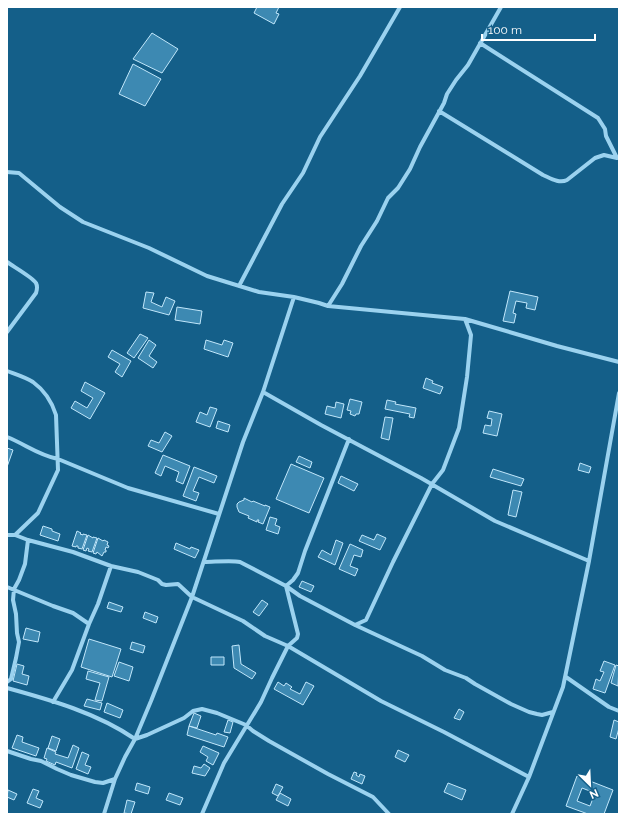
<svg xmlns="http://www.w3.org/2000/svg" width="626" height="821" font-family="Raleway,sans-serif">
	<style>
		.building { fill: #3d89b2; stroke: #c1e7fb; fill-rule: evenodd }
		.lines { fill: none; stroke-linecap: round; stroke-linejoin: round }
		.street { stroke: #9bd2ef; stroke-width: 4 }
	</style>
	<rect width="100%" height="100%" fill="#145f89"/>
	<path class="building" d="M257 7H279L276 13 279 14 274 24 254 13Z
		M152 33 178 49 162 73 133 59Z
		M133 64 161 79 145 106 119 94Z
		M510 291 538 297 535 310 526 308 527 303 516 301 513 313 516 314 514 323 503 321Z
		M146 292 154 293 151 302 162 307 166 297 175 301 169 315 143 308Z
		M177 307 202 311 200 324 175 320Z
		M140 334 148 338 134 358 127 353Z
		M149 340 156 345 149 356 157 362 153 368 138 358Z
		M206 340 222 345 224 340 233 343 228 357 204 349Z
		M112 350 131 361 122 377 115 372 120 364 108 357Z
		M426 378 433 381 432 383 443 387 440 394 423 388Z
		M85 382 105 393 90 419 71 408 75 401 87 408 93 398 81 391Z
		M350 399 362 402 359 414H356L355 416 350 414 351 411 347 410Z
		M387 400 396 402 395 404 416 408 414 418 409 417 410 414 385 409Z
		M336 402 344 404 341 418 325 414 327 406 335 408Z
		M210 407 217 409 210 427 196 422 200 412 207 415Z
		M489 411 502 414 497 436 483 433 485 425 491 426 492 419 487 418Z
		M385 417 393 418 389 440 381 438Z
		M218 421 230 425 228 432 216 428Z
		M165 432 172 436 162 452 148 446 151 440 159 443Z
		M7 448 13 450 7 467Z
		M163 455 190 466 183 484 176 481 179 472 165 466 161 476 155 473Z
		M299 456 312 462 310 468 296 462Z
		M580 463 591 467 589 473 578 470Z
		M291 464 324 478 309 513 276 499Z
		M194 467 217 476 214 483 199 477 193 491 199 493 196 501 183 496Z
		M493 469 524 479 521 486 490 477Z
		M341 476 358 484 354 491 338 483Z
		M513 490 522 492 516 517 508 515Z
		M244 498 252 502 253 501 265 506V505L270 507 263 524 258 522 259 520H257V522L248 518 249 516 239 512 237 507V504L239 502 244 500Z
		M270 517 277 519 275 525 280 527 278 534 266 530Z
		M43 526 52 529V531L60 534 58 541 40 535Z
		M77 531 81 533 80 534 83 535V534L87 535 82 549 78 548V546H76V547L72 546Z
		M377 534 386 538 380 550 359 541 362 535 374 540Z
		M88 535 93 538V537L97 538 92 552 88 551 89 549 87 548 86 551 83 550Z
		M98 538 103 541 104 540 108 542 107 545 109 546 108 548 106 547 105 550H106V552H104L102 556 97 552 96 554 93 553Z
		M336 540 343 543 335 565 318 557 322 550 331 555Z
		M176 543 190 549 191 547 199 550 195 558 174 549Z
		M350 544 363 550 361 557 354 555 350 566 358 569 355 576 339 569Z
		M302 581 314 586 311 592 299 587Z
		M262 600 268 604 259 616 253 612Z
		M109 602 123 607 121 612 107 608Z
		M145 612 158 617 156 623 143 618Z
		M26 628 40 632 38 642 23 639Z
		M89 639 121 649 112 677 81 667Z
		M132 642 145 646 143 653 130 649Z
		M239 645 241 664 256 673 252 679 234 668 232 646Z
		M211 657H224V665H211Z
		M604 661 615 665 605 693 593 689 596 679 600 681 604 672 600 671Z
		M119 662 133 667 129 681 114 676Z
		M17 664 24 666 22 674 29 676 27 685 13 681Z
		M616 665 619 666 618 686 611 683Z
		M88 671 109 677 102 701 95 700 100 683 86 679Z
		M278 682 284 686 286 683 292 687 290 689 300 694 306 682 314 686 303 705 274 689Z
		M87 699 102 703 100 710 84 706Z
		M107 703 123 710 120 718 104 712Z
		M459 709 464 712 460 720 454 718Z
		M194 713 201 716 197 728 189 726Z
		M228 720 233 722 230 733 224 732Z
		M614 720 619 722V728L616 739 610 737Z
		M189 726 216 735 217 733 228 737 224 747 187 735Z
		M17 735 23 737 22 742 39 748 36 756 12 748Z
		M52 736 60 739 56 751 48 748Z
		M73 745 79 748 72 768 56 762 55 765 46 761 47 759 44 758 47 748 56 752 55 754 68 758Z
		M203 746 219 753 213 765 206 761 208 757 200 752Z
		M398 750 409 755 405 762 395 757Z
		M82 752 89 755 85 765 91 767 88 774 76 769Z
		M204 764 210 768 205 776 192 773 194 766 201 768Z
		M354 772 357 773 356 775 359 777 360 774 365 776 362 784 351 779Z
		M577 776 613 790 604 814H588L566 806ZM582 788 595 793 590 806 577 801Z
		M137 783 150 787 148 794 135 790Z
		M448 783 466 790 462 800 444 792Z
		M276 784 283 787 278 796 272 793Z
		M33 789 39 791 36 798 43 801 40 808 27 803Z
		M8 790 17 794 14 800 7 797Z
		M169 793 183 798 180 805 166 800Z
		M280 793 291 799 288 806 276 800Z
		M127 800 135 802 131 814 124 813Z"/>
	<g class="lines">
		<path class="street" d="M480 43 598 118 605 129 606 136 617 158
			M439 111 543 175C550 178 559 184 567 180L595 158 604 155 617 158
			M7 172 19 173 60 207 83 222 149 248 207 276 259 292 294 297 319 303 328 306 465 319 557 346 619 362
			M7 262C14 267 32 277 36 283 38 287 37 290 36 293L7 332
			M239 286 282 204 303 173 320 137 360 76 389 26 400 7
			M328 306 342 284 361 246 377 221 388 198 398 188 410 169 420 147 444 103 447 94 456 80 468 65 501 7
			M7 371C15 374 25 377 33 382 44 390 52 402 56 415L58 470 38 513 15 535
			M263 392 321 425 421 478 495 521 589 561
			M7 437C25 444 38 455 58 459L128 488 219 514
			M7 535H15L28 540 73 552 111 566 138 572 158 580 162 584 166 585 178 584 192 597 243 621 265 636 288 646 381 701 444 732 529 777
			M204 562C214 562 232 560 240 562L286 586 300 596 355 625 422 656 445 670 466 678 475 684 511 704 529 712 537 714 542 715 553 712
			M7 587 53 606 73 613 89 624
			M355 625 366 620 393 562 432 484 443 470 459 428 467 377 471 335 465 319
			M566 677 609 707 619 711
			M7 682 11 679 16 658 19 642 17 633 16 614 13 600 14 589 19 580 25 564 28 540
			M7 688C51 700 97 713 135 739L147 735 184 718 193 711 202 709 217 713 246 725 253 731 269 741 328 774 373 797 389 814
			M53 702 72 670 89 624 98 604 111 566
			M7 751 31 759 41 761 57 769 71 775 95 782 103 783 115 779
			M104 814 115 779 125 757 135 739 151 701 192 597 243 442 263 392 294 297
			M202 814 224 763 261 702 272 678 288 646 297 638 298 634 286 586 293 580 298 573 305 551 349 439
			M512 814 529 777 563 687 589 561 619 393"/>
	</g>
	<rect width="626" height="821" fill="none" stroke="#ffffff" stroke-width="16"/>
	<g transform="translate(590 785) rotate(156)" stroke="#145f89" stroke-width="3" paint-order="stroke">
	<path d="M0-3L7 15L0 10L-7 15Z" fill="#ffffff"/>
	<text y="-6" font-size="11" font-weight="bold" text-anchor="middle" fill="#ffffff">N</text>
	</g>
	<path d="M482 34v6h113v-6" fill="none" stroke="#ffffff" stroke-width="2"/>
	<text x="488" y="34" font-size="12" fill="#ffffff" stroke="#145f89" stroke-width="3" paint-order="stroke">100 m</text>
</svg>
